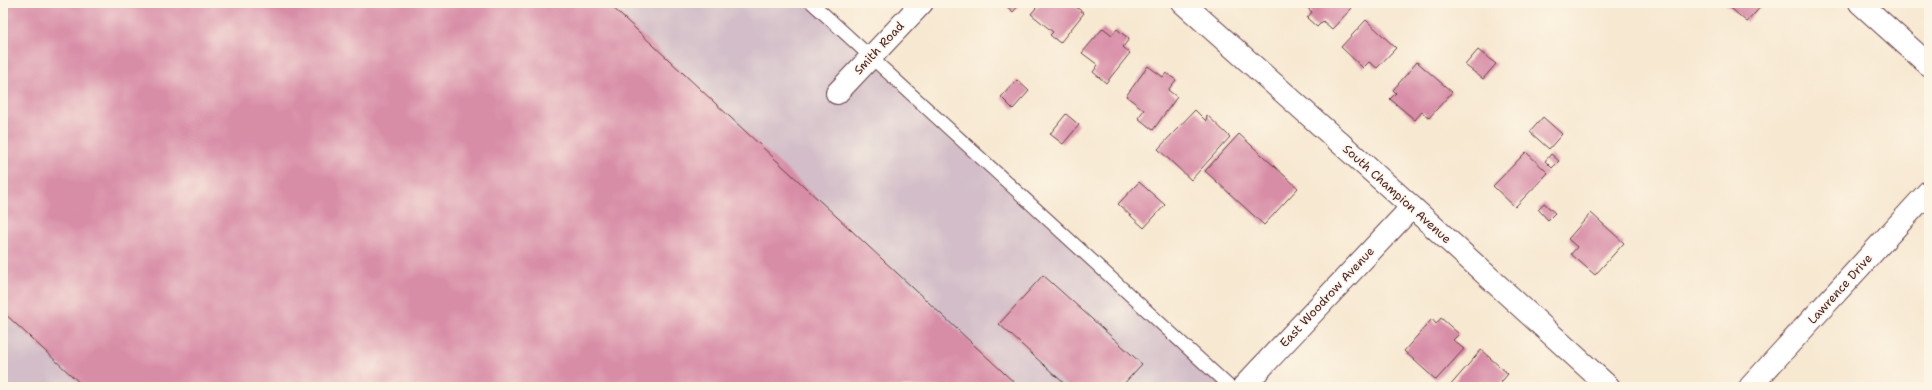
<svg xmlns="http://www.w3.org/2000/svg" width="1932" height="390" font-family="'Shantell Sans',sans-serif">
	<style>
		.industrial { fill: #d2bdc8 }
		.building { fill: #d88da7 }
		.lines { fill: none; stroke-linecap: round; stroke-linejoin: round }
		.service-casing { stroke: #643d44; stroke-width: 14 }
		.minor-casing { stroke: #643d44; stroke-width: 24 }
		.service { stroke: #fff; stroke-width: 12 }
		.minor { stroke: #fff; stroke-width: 22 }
		.labels { text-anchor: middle; stroke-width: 3; stroke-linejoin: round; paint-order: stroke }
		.street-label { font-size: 12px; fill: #4a1f2b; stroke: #fcf5e5 }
	</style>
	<rect width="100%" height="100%" fill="#fcf5e5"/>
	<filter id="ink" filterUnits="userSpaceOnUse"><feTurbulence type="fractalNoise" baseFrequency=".025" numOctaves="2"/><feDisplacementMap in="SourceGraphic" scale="8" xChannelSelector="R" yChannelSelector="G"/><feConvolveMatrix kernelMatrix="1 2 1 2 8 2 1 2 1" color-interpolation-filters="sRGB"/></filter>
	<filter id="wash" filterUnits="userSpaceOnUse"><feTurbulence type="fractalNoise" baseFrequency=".012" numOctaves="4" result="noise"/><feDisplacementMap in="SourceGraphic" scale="16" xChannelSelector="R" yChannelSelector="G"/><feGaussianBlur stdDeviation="0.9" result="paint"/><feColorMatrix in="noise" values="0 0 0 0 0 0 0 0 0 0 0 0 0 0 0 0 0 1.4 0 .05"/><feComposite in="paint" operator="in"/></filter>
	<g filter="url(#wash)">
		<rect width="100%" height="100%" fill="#f7e8d1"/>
		<path class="industrial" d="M3 3H809L1234 387H3Z"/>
		<g id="blocks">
			<path class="building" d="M3 3H608L1019 387H84L3 312Z
				M1003 3H1021L1013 12Z
				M1040 3H1071L1084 13 1060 43 1050 35 1053 32 1031 14Z
				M1302 3H1347L1352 8 1332 29 1323 21 1317 27 1307 18 1312 12Z
				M1725 3H1764L1747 22Z
				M1366 20 1396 48 1377 68 1369 62 1363 68 1341 47Z
				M1103 28 1112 35 1117 29 1129 39 1123 47 1130 53 1106 83 1093 72 1098 65 1082 53Z
				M1478 50 1496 64 1483 79 1465 65Z
				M1417 62 1452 92 1429 118 1422 112 1415 120 1390 99 1396 93 1393 90Z
				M1148 66 1163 77 1166 73 1176 80 1168 90 1177 97 1153 130 1138 118 1144 110 1126 96Z
				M1017 80 1029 91 1013 109 1001 97Z
				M1195 110 1206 121 1207 115 1230 137 1191 180 1158 149Z
				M1066 114 1079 125 1063 144 1050 134Z
				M1543 117 1562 134 1549 149 1530 132Z
				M1239 134 1298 188 1264 225 1205 171Z
				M1526 152 1548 173 1515 207 1493 186Z
				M1551 154 1559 161 1552 168 1545 161Z
				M1139 182 1165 205 1144 228 1118 204Z
				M1544 203 1555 213 1548 220 1538 209Z
				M1591 213 1624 243 1595 275 1571 254 1577 247 1568 239Z
				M1043 275 1142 364 1121 387H1068L999 324Z
				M1441 318 1459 334 1453 340 1464 349 1436 380 1404 351 1432 319 1436 324Z
				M1481 350 1508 374 1497 387H1449Z"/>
		</g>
	</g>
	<g filter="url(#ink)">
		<use href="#blocks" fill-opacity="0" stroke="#643d44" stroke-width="1"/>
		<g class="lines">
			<g class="service-casing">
				<path id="service" d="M812 3 1230 387"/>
			</g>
			<g class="minor-casing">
				<path id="minor" d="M1183 3 1412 207 1609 387
					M1860 3 1929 65
					M837 93 922 3
					M1243 387 1412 207
					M1750 387 1929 191"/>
			</g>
			<use href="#service" class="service"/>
			<use href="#minor" class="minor"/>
		</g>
	</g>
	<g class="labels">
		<g class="street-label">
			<text transform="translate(879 48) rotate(-47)" y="4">Smith Road</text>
			<text transform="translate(1397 194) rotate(42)" y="4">South Champion Avenue</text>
			<text transform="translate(1840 289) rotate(-48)" y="4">Lawrence Drive</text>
			<text transform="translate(1327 297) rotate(-47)" y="4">East Woodrow Avenue</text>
		</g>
	</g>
	<rect width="1932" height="390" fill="none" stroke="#fcf5e5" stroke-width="16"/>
</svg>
